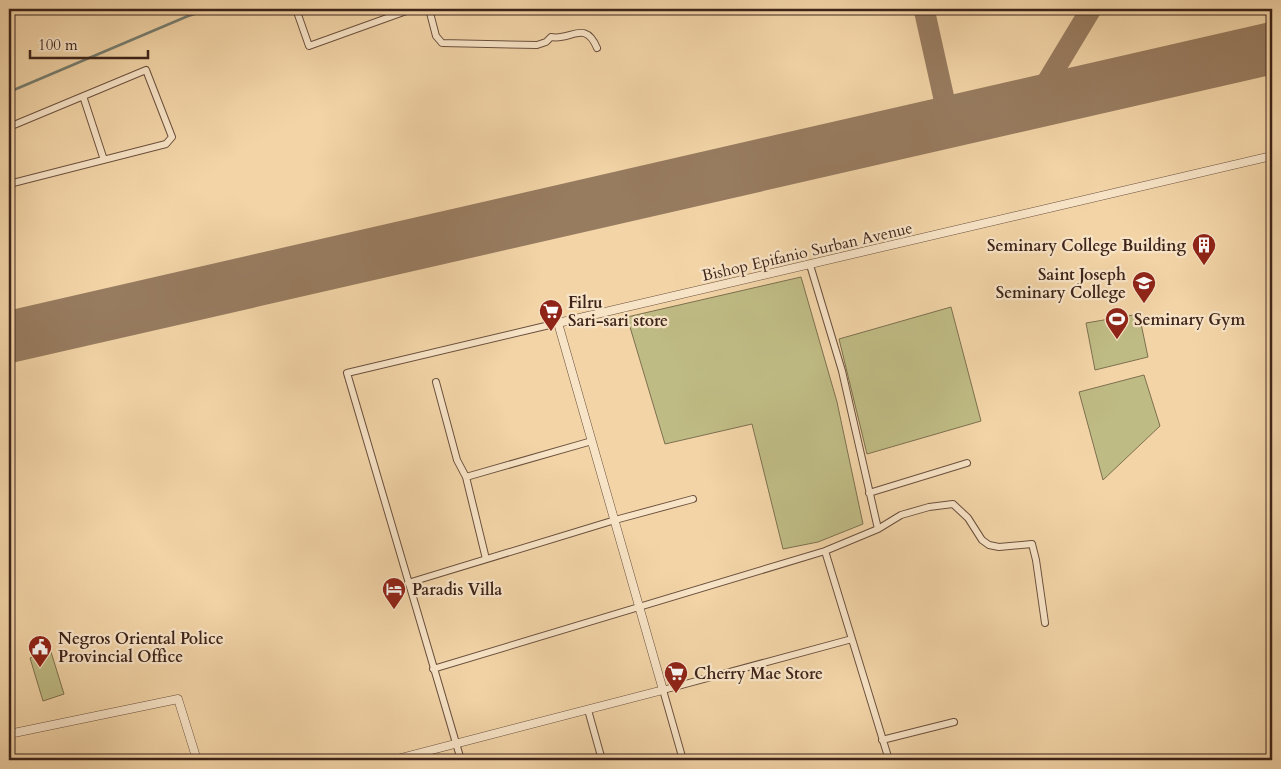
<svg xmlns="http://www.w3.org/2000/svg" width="1281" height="769" font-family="Cardo,serif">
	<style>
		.green { fill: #bfbb84; stroke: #7e704f }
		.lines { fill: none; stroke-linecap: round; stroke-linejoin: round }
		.stream { stroke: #767d70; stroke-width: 2.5 }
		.taxiway { stroke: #987c60; stroke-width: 21 }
		.runway { stroke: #987c60; stroke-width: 52 }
		.minor-casing { stroke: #6b503d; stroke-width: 8 }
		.tertiary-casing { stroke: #6b503d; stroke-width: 9 }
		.minor { stroke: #f7e3c6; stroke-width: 6 }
		.tertiary { stroke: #f7e3c6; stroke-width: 8 }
		.labels { text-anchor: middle; stroke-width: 4.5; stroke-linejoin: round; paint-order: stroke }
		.poi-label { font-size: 16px; font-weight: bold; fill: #3e241a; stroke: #f7e3c6; text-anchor: start }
		.street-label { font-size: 16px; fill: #3e241a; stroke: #f7e3c6 }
	</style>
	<rect width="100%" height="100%" fill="#f2d4a7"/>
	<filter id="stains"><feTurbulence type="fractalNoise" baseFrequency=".004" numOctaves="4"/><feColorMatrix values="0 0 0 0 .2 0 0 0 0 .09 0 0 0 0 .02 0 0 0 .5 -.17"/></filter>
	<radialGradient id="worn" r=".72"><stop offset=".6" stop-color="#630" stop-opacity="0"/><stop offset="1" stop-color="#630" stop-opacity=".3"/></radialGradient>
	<path class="green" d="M801 277 837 402 863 524 818 542 783 549 752 424 665 444 627 317Z
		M951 307 981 421 867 454 839 339Z
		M1139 314 1148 357 1095 370 1086 323Z
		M1144 375 1160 426 1103 480 1079 392Z
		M51 652 64 694 43 701 30 658Z"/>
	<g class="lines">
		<path class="stream" d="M9 92 188 16 211 9"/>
		<path class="taxiway" d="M924 9 949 121
			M1035 102 1091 9"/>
		<path class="runway" d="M9 337 1272 48"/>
		<g class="minor-casing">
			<path id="minor" d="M296 9 309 46 412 9
				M429 9 436 36 442 43 537 45 546 42 551 37C571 41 585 19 597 48
				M9 11 13 9
				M83 96 104 160
				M9 127 146 70 172 137 166 144 9 184
				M810 265 842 371 878 529
				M436 382 457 460 466 477 486 559
				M466 477 592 441
				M869 493 967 463
				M825 551 889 760
				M408 583 615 520 693 499
				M433 669 825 551 878 529 901 515 929 507 953 504 968 518 982 540 989 545 999 547 1032 544 1036 560 1045 623
				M588 710 602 760
				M882 740 954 722
				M461 760 347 373 558 323
				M683 760 663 690 852 639"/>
		</g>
		<g class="tertiary-casing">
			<path id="tertiary" d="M9 734 178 699 197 760
				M393 760 663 690 558 323 1272 156"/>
		</g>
		<use href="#minor" class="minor"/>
		<use href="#tertiary" class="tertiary"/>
	</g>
	<defs>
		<g id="building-pin" transform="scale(1.25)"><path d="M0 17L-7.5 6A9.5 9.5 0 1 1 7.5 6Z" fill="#8f2418" stroke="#f7e3c6"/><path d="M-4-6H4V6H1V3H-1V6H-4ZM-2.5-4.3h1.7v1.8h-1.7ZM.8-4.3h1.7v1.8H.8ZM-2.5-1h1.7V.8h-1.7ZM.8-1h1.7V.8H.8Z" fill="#fff"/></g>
		<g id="university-pin" transform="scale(1.25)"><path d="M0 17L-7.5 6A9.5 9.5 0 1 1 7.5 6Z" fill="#8f2418" stroke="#f7e3c6"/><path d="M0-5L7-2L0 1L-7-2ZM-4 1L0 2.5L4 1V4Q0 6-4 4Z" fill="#fff"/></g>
		<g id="supermarket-pin" transform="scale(1.25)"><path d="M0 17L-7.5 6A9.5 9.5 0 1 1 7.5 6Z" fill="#8f2418" stroke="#f7e3c6"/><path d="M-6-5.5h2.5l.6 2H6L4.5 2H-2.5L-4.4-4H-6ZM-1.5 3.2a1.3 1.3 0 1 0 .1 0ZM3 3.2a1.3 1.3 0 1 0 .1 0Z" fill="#fff"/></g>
		<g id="stadium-pin" transform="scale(1.25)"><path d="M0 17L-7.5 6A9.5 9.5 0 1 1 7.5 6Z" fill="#8f2418" stroke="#f7e3c6"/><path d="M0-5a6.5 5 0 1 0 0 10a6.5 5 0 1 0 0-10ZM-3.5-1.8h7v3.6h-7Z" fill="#fff"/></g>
		<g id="hotel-pin" transform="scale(1.25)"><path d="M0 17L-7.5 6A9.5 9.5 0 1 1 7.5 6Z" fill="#8f2418" stroke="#f7e3c6"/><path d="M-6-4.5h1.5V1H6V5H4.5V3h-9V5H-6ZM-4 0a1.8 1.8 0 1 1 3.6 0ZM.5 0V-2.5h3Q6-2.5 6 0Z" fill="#fff"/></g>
		<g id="civic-pin" transform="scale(1.25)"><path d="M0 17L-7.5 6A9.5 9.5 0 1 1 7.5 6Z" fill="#8f2418" stroke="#f7e3c6"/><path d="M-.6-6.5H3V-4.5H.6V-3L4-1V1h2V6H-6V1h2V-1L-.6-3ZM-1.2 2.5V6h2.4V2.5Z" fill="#fff"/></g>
	</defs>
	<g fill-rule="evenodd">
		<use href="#building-pin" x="1204" y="245"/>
		<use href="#university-pin" x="1144" y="283"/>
		<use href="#supermarket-pin" x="551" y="311"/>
		<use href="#stadium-pin" x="1117" y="319"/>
		<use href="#hotel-pin" x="394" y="589"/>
		<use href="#civic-pin" x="40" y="647"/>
		<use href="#supermarket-pin" x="676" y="673"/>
	</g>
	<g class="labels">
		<g class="poi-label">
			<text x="1186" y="251" text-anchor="end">Seminary College Building</text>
			<text x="1126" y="280" text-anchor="end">Saint Joseph<tspan x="1126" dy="18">Seminary College</tspan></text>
			<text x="568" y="308">Filru<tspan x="568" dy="18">Sari-sari store</tspan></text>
			<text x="1134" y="325">Seminary Gym</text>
			<text x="412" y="595">Paradis Villa</text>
			<text x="58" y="644">Negros Oriental Police<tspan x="58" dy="18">Provincial Office</tspan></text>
			<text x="694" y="679">Cherry Mae Store</text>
		</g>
		<g class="street-label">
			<text transform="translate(807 251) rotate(-13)" y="6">Bishop Epifanio Surban Avenue</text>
		</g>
	</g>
	<rect width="1281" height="769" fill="none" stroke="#f2d4a7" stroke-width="30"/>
	<rect x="10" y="10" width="1261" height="749" fill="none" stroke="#3e241a" stroke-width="2.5"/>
	<rect x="15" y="15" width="1251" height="739" fill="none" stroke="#3e241a"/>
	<path d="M30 50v8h118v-8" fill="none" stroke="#3e241a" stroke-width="2.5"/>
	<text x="38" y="50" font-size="15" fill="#3e241a" stroke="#f7e3c6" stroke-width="4" paint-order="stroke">100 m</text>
	<rect width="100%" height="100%" filter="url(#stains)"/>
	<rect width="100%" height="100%" fill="url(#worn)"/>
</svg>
